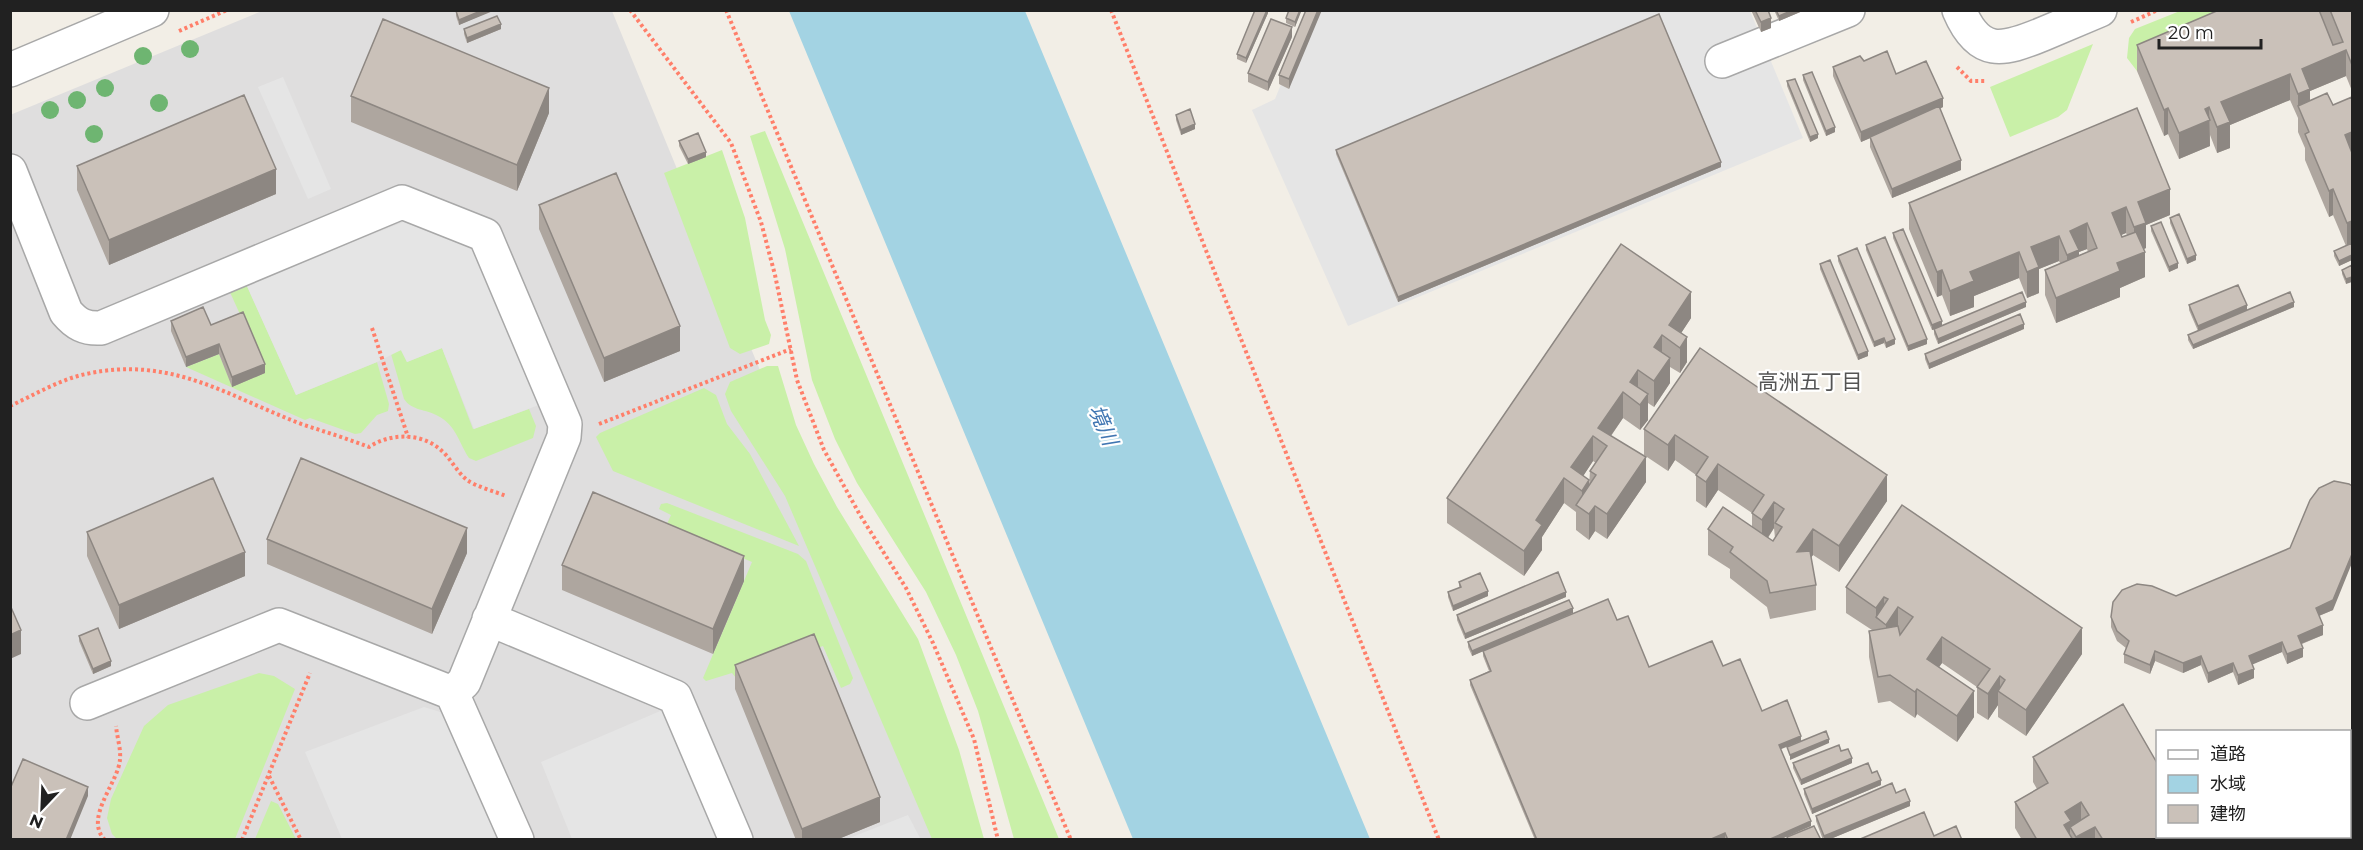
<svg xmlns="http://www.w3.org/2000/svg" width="2363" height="850" font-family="Montserrat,'Noto Sans JP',sans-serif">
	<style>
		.residential { fill: #dfdede }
		.grass { fill: #c9f0a8 }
		.parking { fill: #e5e5e5 }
		.water { fill: #a3d3e3 }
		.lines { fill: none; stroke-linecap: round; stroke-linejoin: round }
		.minor-casing { stroke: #a8a8a8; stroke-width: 36 }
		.path { stroke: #ff7f6a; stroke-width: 4; stroke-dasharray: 3 3; stroke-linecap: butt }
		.minor { stroke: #fff; stroke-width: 33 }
		.tree { fill: #6eb571 }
		.wall { fill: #aea69f; fill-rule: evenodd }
		.shaded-wall { fill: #8d8782 }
		.building { fill: #cac1b9; stroke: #8d8782; stroke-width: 1.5 }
		.labels { text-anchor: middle; stroke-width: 4.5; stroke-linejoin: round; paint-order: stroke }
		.neighbourhood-label { font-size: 21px; fill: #545454; stroke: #fff }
		.water-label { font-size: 21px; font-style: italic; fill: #4076b2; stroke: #fff }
	</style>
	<rect width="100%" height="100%" fill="#f2eee6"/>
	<path class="residential" d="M262 11H612L953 839H11L10 115Z"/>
	<path class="grass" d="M2180 11H2280L2137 71 2127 58 2129 38 2135 29Z
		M2093 44 2067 110 2058 117 2010 137 1990 87Z
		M765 131 1059 839H1014L978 711 956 655 926 592 857 483 835 439 812 380 785 249 750 136Z
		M722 150 745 218 765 320 771 335 769 344 740 354 730 348 664 173Z
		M246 284 296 395 377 362 389 404 388 411 377 415 361 433 355 434 310 418 305 420 186 367 219 354 232 386 243 321 229 290Z
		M442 348 473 429 529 409 536 426 533 438 476 461 469 458C459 443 456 425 438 416 426 409 412 411 404 399L391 354 401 350 407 362Z
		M767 366H778L796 425 814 464 837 507 918 639 959 750 984 839H932L785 496 731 411 725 394 730 382Z
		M704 388 716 395 727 424 750 454 799 546 613 471 596 437 600 433Z
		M667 503 798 554 806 561 853 678 850 684 841 688 823 646 736 678 732 673 706 681 703 678 752 562 666 526 671 515 659 509 661 504Z
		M259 673 274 676 295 689 235 839H117L112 834 107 818 111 799 144 726 168 705Z
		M271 801 278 804 296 839H255Z"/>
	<path class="parking" d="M1311 11H1750L1803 138 1348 326 1252 110 1275 99Z
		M283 77 331 189 308 199 258 87Z
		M406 221 474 246 539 405 474 429 442 348 407 362 401 350 377 362 296 395 246 284Z
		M424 707 450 715 503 839H342L305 752Z
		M665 709 721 839H572L541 762Z
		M908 815 920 838 847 839Z"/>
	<path class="water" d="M789 11H1025L1370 839H1133Z"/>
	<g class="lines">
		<g class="minor-casing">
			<path id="minor" d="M1959 10C1979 57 2002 51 2043 34 2062 26 2081 18 2100 10
				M1722 61 1848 10
				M10 70 152 10
				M10 171 66 312C76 324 85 329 101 328L402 202 485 235 565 424 564 437 464 682 452 693 279 625 87 703
				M489 619 675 697 736 840
				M452 693 517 840"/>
		</g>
		<path class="path" d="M630 10 731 143 761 222 775 275 797 380 824 450 860 515 906 588 933 643 974 739 998 840
			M726 10 1071 840
			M1111 10 1439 840
			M2131 22 2158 10
			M179 31 227 10
			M1957 67 1971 81H1985
			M372 328 408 437
			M10 406C34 395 61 379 86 374 172 355 229 397 304 425 326 432 348 439 369 447 390 433 422 432 442 451 451 459 457 472 467 480 477 487 494 491 506 496
			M599 424 791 349
			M269 776 301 840
			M105 840C83 818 119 782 120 759 121 749 117 737 116 726
			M242 840 310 673"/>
		<use href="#minor" class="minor"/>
	</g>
	<g class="tree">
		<circle cx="190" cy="49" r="9"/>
		<circle cx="143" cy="56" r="9"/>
		<circle cx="105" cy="88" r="9"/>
		<circle cx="77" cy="100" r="9"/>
		<circle cx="159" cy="103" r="9"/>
		<circle cx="50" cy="110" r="9"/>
		<circle cx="94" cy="134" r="9"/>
	</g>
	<path class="wall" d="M493 10 459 25 456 16V11Z
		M1268 10V13L1246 63 1237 59V54Z
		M1301 10 1295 27 1286 23V18Z
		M1306 10 1289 89 1279 84V75Z
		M1751 10H1768L1771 28 1761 32Z
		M1774 10H1805L1779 21Z
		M2319 10H2352V91L2346 76 2310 91V100L2333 105 2352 260 2339 266 2334 256V251L2346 246 2333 215 2329 217 2305 160V148L2298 132V118L2290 100 2230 125V148L2217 153 2210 135V146L2179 159 2168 134 2164 136 2137 71V45Z
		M464 29H501L467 43 464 34Z
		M1292 37 1268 91 1248 82V73Z
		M1864 61 1896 74 1943 107 1940 109 1961 170 1892 198 1870 147V138L1861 142 1833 76V67Z
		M1803 75 1835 132 1826 136 1803 80Z
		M1787 81 1818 138 1810 142 1787 86Z
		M351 96 549 113 517 191 351 122Z
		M2137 108 2170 215 2146 225V248L2144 249 2145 277 2120 288V297L2056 323 2045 295V270L2060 263 2059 261 2039 269V293L2027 298 2019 278 1974 296V307L1950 316 1942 295 1937 297 1909 229V203ZM2126 233 2127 235 2122 237 2121 235ZM2087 249 2088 252 2079 255V252Z
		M1176 115 1195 129 1181 135 1176 120Z
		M679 141 706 157 688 164 679 146Z
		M1336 150 1721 167 1398 302 1336 154Z
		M77 166 276 194 109 265 77 190Z
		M539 205 680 351 604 382 539 229Z
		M2170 218 2196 260 2187 264 2170 223Z
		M2151 226 2178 268 2169 272 2151 231Z
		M1893 233 1942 326 2026 307 1938 344 1934 334V329L1941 327 1932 330 1893 238Z
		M1866 245 1927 344 1908 351 1866 250Z
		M1838 256 1895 344 1886 348 1884 343 1874 347 1838 261Z
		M1820 264 1868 356 1858 360 1820 269Z
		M2352 265 2346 284 2342 274V270Z
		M1691 292V318L1681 333 1687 362 1680 373 1670 367V383L1654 407 1648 403V420L1640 430 1623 418 1611 436 1646 482 1607 539 1595 531 1589 540 1576 530V512L1564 503 1542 537V550L1524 576 1447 523V498ZM1593 461 1596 463 1590 471 1589 485 1583 476Z
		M2189 305 2247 310 2294 307 2193 349 2188 340V335L2198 331 2189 310Z
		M171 321 211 325 265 373 232 387 219 354 186 367 171 331Z
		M2024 329 1929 369 1925 359V354Z
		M1700 348 1887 501 1839 572 1813 555 1811 557 1816 585V610L1770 619 1767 607 1730 578V569L1708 555V529L1752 527V513L1718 490 1706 508 1696 501V475L1675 460 1668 471 1644 455V429ZM1774 528 1775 538 1773 541 1768 538Z
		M1902 505 2082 654 2026 736 1998 717V705L1988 720 1977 713V687L1942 663 1939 667 1974 717 1957 742 1917 714 1915 718 1890 701 1878 703 1869 657V631L1872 630 1846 613V587Z
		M87 532 245 576 119 629 87 556Z
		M267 539 467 553 432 634 267 564Z
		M562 565 744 581 713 654 562 590Z
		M1459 582 1488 596 1453 611 1448 597V592L1459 588Z
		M2176 596 2333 610 2319 616 2323 635 2302 644 2303 657 2287 664 2282 652 2252 664 2254 678 2238 685 2233 672 2208 683 2201 665 2183 673 2155 661 2150 674 2124 663V654L2126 648 2117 641 2111 627V617Z
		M1566 597 1465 639 1457 620V615Z
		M1573 613 1617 620 1649 667 1723 666 1762 711 1781 750 1811 826 1779 840H1726L1725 838 1721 840H1535L1470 685V680L1489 671 1483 656V651L1472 656 1468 647V642Z
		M79 636 111 666 93 674 79 641Z
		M735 665 880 822 836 840H796L735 689Z
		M1841 751 1852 763 1801 785 1793 768V763Z
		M2033 757 2202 840H2022L2015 828V802L2037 789 2033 782Z
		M1872 773 1881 785 1812 814 1804 794V789Z
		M1896 793 1910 806 1828 840H1823L1816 821V816Z"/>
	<path class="shaded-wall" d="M483 10 493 11 459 25V20Z
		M1267 10H1268V13L1246 63V58Z
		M1300 10H1301V12L1295 27V22Z
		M1318 10H1322L1289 89V79Z
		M1793 10H1805L1779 21V16Z
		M1771 18V28L1761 32V22Z
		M501 24V29L467 43V38Z
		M1292 27V37L1268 91V82Z
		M2346 50V76L2310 91V114L2298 107V94L2302 69Z
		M2290 74V100L2230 125V148L2217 153V127L2221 102Z
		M549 88V113L517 191V165Z
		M1943 98V107L1861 142V132Z
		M2209 107 2210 146 2179 159V133L2205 109Z
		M2168 108V134L2164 136V110Z
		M1195 124V129L1181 135V130Z
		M1835 127V132L1826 136V131Z
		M2352 132V158L2345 135Z
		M1818 134V138L1810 142V137Z
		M706 152V157L688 164V159Z
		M1961 160V170L1892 198V189Z
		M1721 162V167L1398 302V297Z
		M276 169V194L109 265V240Z
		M2170 189V215L2146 225V248L2134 253V227L2138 202Z
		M2333 189V215L2329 217V191Z
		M2126 207V233L2112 239V213Z
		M2352 221V247L2347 249V223Z
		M2087 223V249L2079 252V276L2067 281V255L2070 231Z
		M2059 236V261L2039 269V293L2027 298V272L2031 247Z
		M2019 252V278L1974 296V307L1950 316V291L1970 272Z
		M2145 252V277L2120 288V297L2056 323V298L2117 263Z
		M2196 255V260L2187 264V259Z
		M2352 255V260L2339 266V261Z
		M2178 263V268L2169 272V267Z
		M1942 270V295L1937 297V272Z
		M2352 277V282L2346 284V279Z
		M1691 292V318L1674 344 1669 325Z
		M2026 302V307L1938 344V339Z
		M2294 302V307L2193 349V345Z
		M2247 305V310L2198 331V326Z
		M1942 321V326L1932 330V325Z
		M2024 324V329L1929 369V364Z
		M680 326V351L604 382V358Z
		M1662 335V361L1654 347Z
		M1687 337V362L1680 373V348Z
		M1884 338V343L1874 347V342Z
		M1895 339V344L1886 348V343Z
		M1927 339V344L1908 351V346Z
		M219 344V354L186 367V357Z
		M1868 351V356L1858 360V355Z
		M1670 358V383L1654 407V381Z
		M265 364V373L232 387V377Z
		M1638 370V396L1630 382Z
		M1623 392V418L1605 444 1598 428Z
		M1648 394V420L1640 430V405Z
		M1675 435V460L1668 471V445Z
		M1593 436V461L1576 487 1571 467Z
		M1646 457V482L1607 539V514Z
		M1718 464V490L1706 508V482Z
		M1887 475V501L1839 572V546Z
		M1564 478V503L1542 537V550L1524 576V551L1536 520Z
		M1589 480V505L1582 509V491Z
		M1774 502V528L1762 546V520Z
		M1595 506V531L1589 540V514Z
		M467 528V553L432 634V609Z
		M1813 529V555L1797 577V552Z
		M245 552V576L119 629V605Z
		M2352 554V563L2333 610 2316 617V608Z
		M744 556V581L713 654V629Z
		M1488 591V596L1453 611V606Z
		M1566 592V597L1465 639V634Z
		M1884 597V623L1876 618V608Z
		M1898 607V633L1886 651V625Z
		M1573 608V613L1472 656V651Z
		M2323 625V635L2298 645V636Z
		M2082 628V654L2026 736V710Z
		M21 630V654L10 659V635Z
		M1942 637V663L1927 684V659Z
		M2282 642V652L2249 666V656Z
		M2303 648V657L2287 664V654Z
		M2155 651V661L2150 674V665Z
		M2201 656V665L2183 673V663Z
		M111 661V666L93 674V669Z
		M2233 663V672L2208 683V673Z
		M2254 669V678L2238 685V675Z
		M2000 676V692L1998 691V705L1988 720V694Z
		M1917 689V714L1915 718V692Z
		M1974 691V717L1957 742V716Z
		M1801 736V741L1779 750V745Z
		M1829 739V743L1790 760V755Z
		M1852 758V763L1801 785V780Z
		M1881 780V785L1812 814V809Z
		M88 787V796L70 840H66Z
		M880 797V822L836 840H802V829Z
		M1910 801V806L1828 840H1824V836Z
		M2081 802V828L2070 827V840H2064L2065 812Z
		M1811 821V826L1779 840H1768Z
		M2095 827V840H2076V837Z
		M1725 833V838L1721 840H1709Z"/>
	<path class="building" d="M458 10H483L459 20 456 11Z
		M1255 10H1267L1246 58 1237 54Z
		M1289 10H1300L1295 22 1286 18Z
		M1306 10H1318L1289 79 1279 75Z
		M1755 10H1768L1771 18 1761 22Z
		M1776 10H1793L1779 16Z
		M2219 10H2319L2333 45 2343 42 2330 10H2352V65L2346 50 2302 69 2310 89 2298 94 2290 74 2221 102 2230 122 2217 127 2209 107 2205 109 2210 120 2179 133 2168 108 2164 110 2137 45Z
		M1659 14 1721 162 1398 297 1336 150Z
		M497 16 501 24 467 38 464 29Z
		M383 19 549 88 517 165 351 96Z
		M1271 19 1292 27 1268 82 1248 73Z
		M1887 51 1896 74 1926 61 1943 98 1861 132 1833 67 1860 56 1864 61Z
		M1812 72 1835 127 1826 131 1803 75Z
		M1795 79 1818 134 1810 137 1787 81Z
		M2327 93 2333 105 2352 97V132L2345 135 2352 153V221L2347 223 2333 189 2329 191 2305 134 2309 132 2298 106Z
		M244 95 276 169 109 240 77 166Z
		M1939 106 1961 160 1892 189 1870 137Z
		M2137 108 2170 189 2138 202 2146 223 2134 227 2126 207 2112 213 2122 237 2136 232 2145 252 2117 263 2120 271 2056 298 2045 270 2097 248 2087 223 2070 231 2079 250 2067 255 2059 236 2031 247 2039 267 2027 272 2019 252 1970 272 1974 281 1950 291 1942 270 1937 272 1909 203Z
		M1190 109 1195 124 1181 130 1176 115Z
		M698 133 706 152 688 159 679 141Z
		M616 173 680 326 604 358 539 205Z
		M2179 214 2196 255 2187 259 2170 218Z
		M2161 222 2178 263 2169 267 2151 226Z
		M1903 229 1942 321 1932 325 1893 233Z
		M1885 237 1927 339 1908 346 1866 245Z
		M2352 243V255L2339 261 2334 251Z
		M1621 244 1691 292 1669 325 1687 337 1680 348 1662 335 1654 347 1670 358 1654 381 1638 370 1630 382 1648 394 1640 405 1623 392 1598 428 1646 457 1607 514 1595 506 1589 514 1576 505 1596 475 1590 471 1607 446 1593 436 1571 467 1589 480 1582 491 1564 478 1536 520 1542 525 1524 551 1447 498Z
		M1857 248 1895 339 1886 343 1884 338 1874 342 1838 256Z
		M1830 260 1868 351 1858 355 1820 264Z
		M2352 265V277L2346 279 2342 270Z
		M2238 285 2247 305 2198 326 2189 305Z
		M2022 292 2026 302 1938 339 1934 329Z
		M2290 292 2294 302 2193 345 2188 335Z
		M203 307 211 325 243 312 265 364 232 377 219 344 186 357 171 321Z
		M2020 314 2024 324 1929 364 1925 354Z
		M1700 348 1887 475 1839 546 1813 529 1797 552 1810 551 1816 585 1770 593 1767 581 1730 552 1733 547 1708 529 1723 507 1773 541 1782 527 1775 523 1784 509 1774 502 1762 520 1752 513 1764 495 1718 464 1706 482 1696 475 1708 457 1675 435 1668 445 1644 429Z
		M301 458 467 528 432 609 267 539Z
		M213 478 245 552 119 605 87 532Z
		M2334 481 2349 484 2352 486V554L2333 600 2316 608 2323 625 2298 636 2303 648 2287 654 2282 642 2249 656 2254 669 2238 675 2233 663 2208 673 2201 656 2183 663 2155 651 2150 665 2124 654 2129 641 2117 631 2111 617 2113 602 2122 590 2137 584 2152 586 2176 596 2290 548 2310 500 2319 488Z
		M593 492 744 556 713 629 562 565Z
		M1902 505 2082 628 2026 710 1998 691 2005 680 2000 676 1988 694 1977 687 1990 669 1942 637 1927 659 1974 691 1957 716 1917 689 1915 692 1890 675 1878 677 1869 631 1898 626 1900 635 1913 617 1898 607 1886 625 1876 617 1888 599 1884 597 1876 608 1846 587Z
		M1558 572 1566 592 1465 634 1457 615Z
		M1480 573 1488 591 1453 606 1448 592 1461 587 1459 582Z
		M1608 599 1617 620 1628 616 1649 667 1712 641 1723 666 1740 659 1762 711 1787 700 1801 736 1779 745 1811 821 1768 840H1728L1725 833 1709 840H1537L1470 680 1491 671 1483 651Z
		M1569 600 1573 608 1472 651 1468 642Z
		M10 605 21 630 10 635Z
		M98 628 111 661 93 669 79 636Z
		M814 634 880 797 802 829 735 665Z
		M2123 704 2157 763V837H2201L2202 840H2103L2095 827 2076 837 2070 827 2089 815 2081 802 2065 812 2071 821 2064 825 2073 840H2037L2015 802 2048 783 2033 757Z
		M1826 731 1829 739 1790 755 1787 747Z
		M1839 745 1841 751 1848 749 1852 758 1801 780 1793 763Z
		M23 759 88 787 66 840H10V789Z
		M1868 763 1872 773 1877 771 1881 780 1812 809 1804 789Z
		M1892 783 1896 793 1905 789 1910 801 1824 836 1816 816Z
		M1924 812 1934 836 1956 826 1962 840H1858Z
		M1814 826 1820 838 1817 840H1788L1787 837Z"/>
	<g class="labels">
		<g class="neighbourhood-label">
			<text x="1810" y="389">高洲五丁目</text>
		</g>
		<g class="water-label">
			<text transform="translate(1103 425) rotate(67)" y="7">境川</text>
		</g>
	</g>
	<rect width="2363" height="850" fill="none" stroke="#212121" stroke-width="24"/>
	<rect x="2156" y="730" width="195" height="108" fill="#ffffff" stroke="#a6a6a6" stroke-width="1.5"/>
	<rect x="2168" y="750" width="30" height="9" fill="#ffffff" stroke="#a6a6a6" stroke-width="1.5"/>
	<text x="2210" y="760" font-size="18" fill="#212121">道路</text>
	<rect x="2168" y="775" width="30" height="18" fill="#a3d3e3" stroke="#a6a6a6" stroke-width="1.5"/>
	<text x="2210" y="790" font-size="18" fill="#212121">水域</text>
	<rect x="2168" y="805" width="30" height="18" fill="#cac1b9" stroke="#a6a6a6" stroke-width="1.5"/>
	<text x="2210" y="820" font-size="18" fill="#212121">建物</text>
	<g transform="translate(42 808) rotate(203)" stroke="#ffffff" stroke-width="4.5" paint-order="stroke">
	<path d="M0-4.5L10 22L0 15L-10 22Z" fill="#212121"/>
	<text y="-9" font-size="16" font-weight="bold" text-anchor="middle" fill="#212121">N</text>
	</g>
	<path d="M2159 39v9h102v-9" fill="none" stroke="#212121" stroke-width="3"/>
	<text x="2168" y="39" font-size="18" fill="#212121" stroke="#ffffff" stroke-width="4.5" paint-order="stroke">20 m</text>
</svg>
